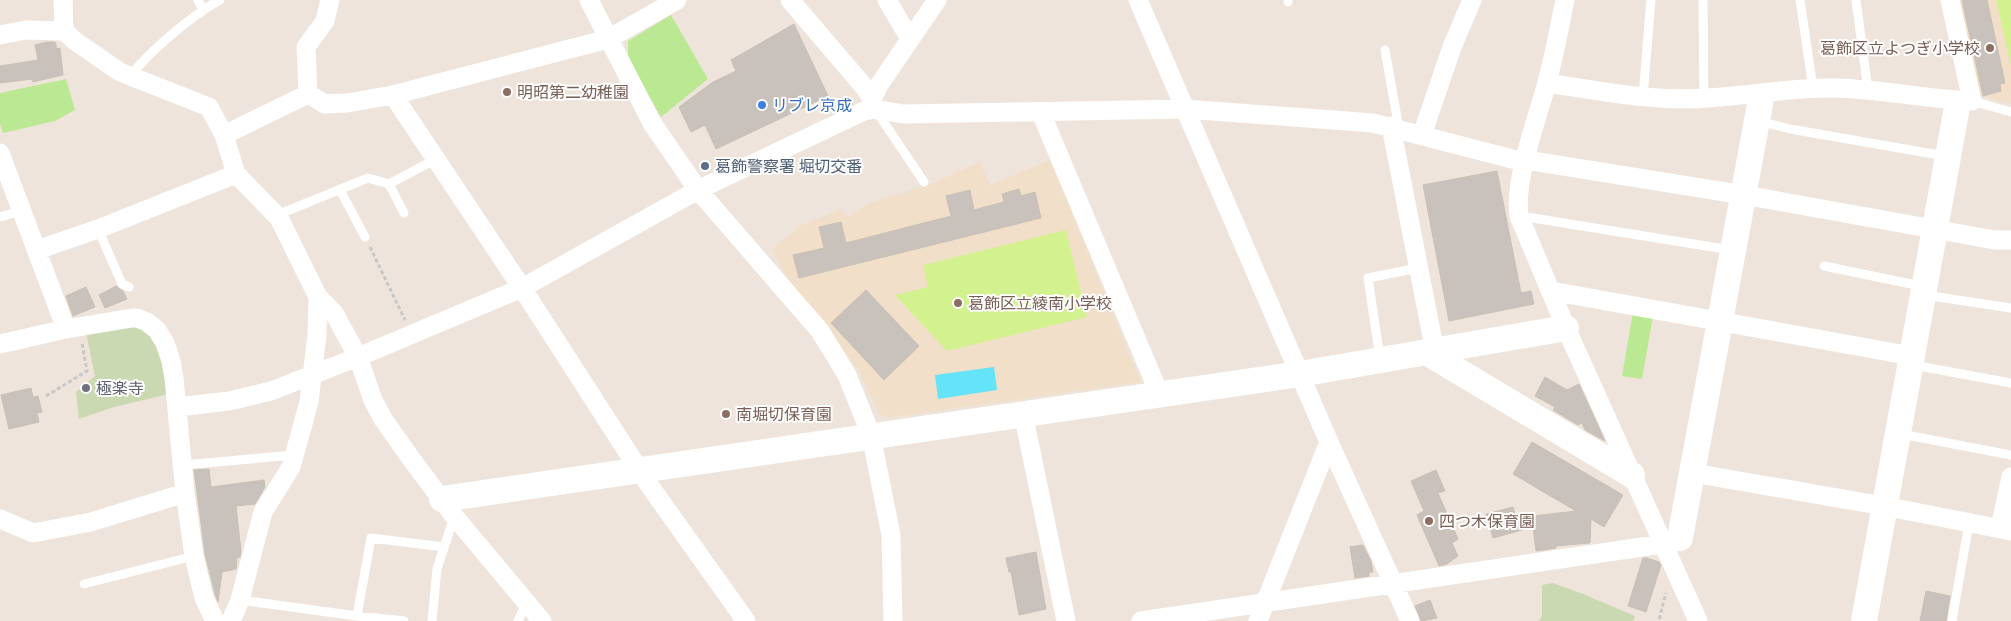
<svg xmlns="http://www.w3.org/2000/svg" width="2011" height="621" font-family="Cabin,'Noto Sans JP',sans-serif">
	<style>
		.education { fill: #f1dfc9 }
		.green { fill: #bbe993 }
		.cemetery { fill: #cad9b1 }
		.pitch { fill: #d3f18e }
		.water { fill: #65e4f9 }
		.building { fill: #c9c1bb; stroke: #c9c0b5 }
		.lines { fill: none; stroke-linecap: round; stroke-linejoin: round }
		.path { stroke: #c8c8c8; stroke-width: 3; stroke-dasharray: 4 2.5; stroke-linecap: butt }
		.lane { stroke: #fff; stroke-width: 9 }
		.street { stroke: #fff; stroke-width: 19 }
		.secondary { stroke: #fff; stroke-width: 26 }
		.education-dot { fill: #8d6e63; stroke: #fff; stroke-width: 2 }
		.shop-dot { fill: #3f7fe0; stroke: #fff; stroke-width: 2 }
		.service-dot { fill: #5c6f8a; stroke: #fff; stroke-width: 2 }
		.worship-dot { fill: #6b7280; stroke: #fff; stroke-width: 2 }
		.labels { text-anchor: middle; stroke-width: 4; stroke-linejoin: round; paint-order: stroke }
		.education-label { font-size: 16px; fill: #785e54; stroke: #fff; text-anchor: start }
		.shop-label { font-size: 16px; fill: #366cbe; stroke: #fff; text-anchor: start }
		.service-label { font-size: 16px; fill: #4e5e75; stroke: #fff; text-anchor: start }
		.worship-label { font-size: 16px; fill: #5b616d; stroke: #fff; text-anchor: start }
	</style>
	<rect width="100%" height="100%" fill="#eee4db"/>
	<path class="education" d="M1958 0H2011V104L1981 96Z
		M1050 160 1141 382 887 418 879 413 859 371 827 328 787 279 772 249 800 226 841 209 847 217 870 203 934 183 980 162 990 185Z"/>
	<path class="green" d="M671 15 708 79 661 117 628 59V41Z
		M66 79 75 110 55 121 3 133 0 124V93Z
		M1633 312 1653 316 1642 379 1622 376Z"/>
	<path class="cemetery" d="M140 325 161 348 169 394 114 407 79 419 76 392 95 376 86 333Z
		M1553 583 1583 594 1635 616 1633 621H1539L1542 616V585Z"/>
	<path class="pitch" d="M1996 0H2011V66Z
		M1066 230 1087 317 947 351 895 295 928 287 923 265Z"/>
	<path class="water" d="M994 367 997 390 938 399 935 375Z"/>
	<path class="building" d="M1962 0H1987L2005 83 2000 84 2001 91 1983 96Z
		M794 24 828 96 716 149 705 125 691 132 679 107 713 82 736 71 731 60Z
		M47 42H55L57 49 60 48 63 75 33 82 32 79 0 83V66L38 60 35 45Z
		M1497 171 1521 293 1531 291 1534 304 1449 321 1423 185Z
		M1019 189 1021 196 1035 192 1041 218 799 278 793 255 824 248 819 227 841 222 846 243 951 216 946 196 970 190 974 210 1004 202 1002 194Z
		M116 286 123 291 127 299 105 308 99 295Z
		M86 287 95 307 73 316 66 296Z
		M866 290 919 346 884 380 831 323Z
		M1545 377 1567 390 1579 384 1605 441 1585 430 1582 423 1578 425 1553 410 1555 407 1535 396Z
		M31 388 33 397 38 396 42 412 37 413 39 422 9 429 1 395Z
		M1532 442 1623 495 1604 527 1591 519 1590 543 1556 546V548L1536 551 1533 527 1493 538 1486 514 1513 507 1516 518 1576 511 1513 474Z
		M209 469 211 487 264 480 265 487 255 504 236 506 241 551 240 557 237 558 236 569 222 572 218 602 215 594 205 554 194 470Z
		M1436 470 1445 491 1438 493 1458 539 1452 543 1458 556 1447 564 1439 566 1417 515 1424 511 1411 481Z
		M1363 545 1371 561 1373 572H1369V576L1355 578 1350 547Z
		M1036 552 1046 609 1019 615 1011 572H1009L1006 558Z
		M1643 558H1647L1659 562 1661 565 1646 612 1628 606Z
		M1926 591 1950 596 1946 621H1920Z
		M1430 600 1437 618 1421 621 1415 606Z"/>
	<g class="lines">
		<path class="path" d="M370 247 405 320
			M46 396 87 371 82 343
			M1659 619 1666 593"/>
		<path class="lane" d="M198 0 203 9
			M1703 0 1704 99
			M1800 0 1813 88
			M1856 0 1868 90
			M1288 2V0
			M1385 50 1399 129
			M130 76C150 51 192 15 220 0
			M1643 96 1651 0
			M1972 101 2011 112
			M877 112 924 182
			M1759 121 1790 129 1945 156
			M389 184 436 159
			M340 190 365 237
			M277 215 368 178 389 184 404 213
			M1520 216 1731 250
			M0 217 21 211
			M98 229 122 284 129 287
			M1824 266 1921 286
			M1925 295 2011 308
			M1380 358 1368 278 1418 268
			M1913 365 2011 383
			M1901 434 2011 455
			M183 465 294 455
			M84 584 194 556
			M240 600 357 616 404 621
			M357 616 371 538 444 547
			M432 621 437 569 454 517
			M518 621 526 604
			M1952 621 1969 523"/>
		<path class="street" d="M63 0 64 31 75 41 120 72 209 107 224 135 236 174
			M589 0 652 123 698 190 820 331 847 375 871 435 891 535 893 621
			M790 0 866 89 872 99 875 109
			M887 0 910 39
			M1138 0 1329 442 1410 621
			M1565 0C1559 29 1554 58 1546 86 1536 123 1514 179 1519 216L1566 328 1698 621
			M0 35 26 30 64 31
			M1547 83C1599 91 1654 102 1706 98 1749 96 1792 87 1835 88 1881 89 1926 99 1972 101L1950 0
			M308 94 306 47 325 21 330 0
			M393 95 522 288 647 482 746 621
			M872 99 879 85 937 0
			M1041 113 1159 393
			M1391 126 1435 352
			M224 135 308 94 325 104 347 103 393 95 608 39 677 0
			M1422 135 1452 47 1472 0
			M0 153 66 329
			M37 250 98 229 236 174 279 218 318 297 334 313 358 357 373 400 383 419 412 460 454 516 542 621
			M1551 291 1912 356
			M0 344 66 329 132 318H137L147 322 157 330 165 343 171 361 174 378 185 493 194 556 204 598 215 621
			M177 407 229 401 271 391 358 357 522 288 698 190 864 111 875 109 903 114 1185 109 1373 123 1516 160H1526L1744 195 1995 240H2011
			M1023 413 1066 621
			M1693 473 1884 506 2011 531
			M0 519 33 533 91 522 185 493
			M2000 528 2011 477
			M231 621 240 600 263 512 291 467 309 402 317 335 318 297
			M1141 621 1676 542
			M1258 621 1329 442"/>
		<path class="secondary" d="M1428 353 1632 475
			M442 499 1300 374 1566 328
			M1680 538 1761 99
			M1864 621 1957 107"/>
	</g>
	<g class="education-dot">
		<circle cx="1990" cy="48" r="5"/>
		<circle cx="507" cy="92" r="5"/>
		<circle cx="958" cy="303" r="5"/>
		<circle cx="726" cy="414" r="5"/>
		<circle cx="1429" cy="521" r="5"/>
	</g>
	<circle class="shop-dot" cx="762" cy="105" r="5"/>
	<circle class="service-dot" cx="705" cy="166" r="5"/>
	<circle class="worship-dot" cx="86" cy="388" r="5"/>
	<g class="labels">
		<g class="education-label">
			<text x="1980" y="54" text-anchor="end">葛飾区立よつぎ小学校</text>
			<text x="517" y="98">明昭第二幼稚園</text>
			<text x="968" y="309">葛飾区立綾南小学校</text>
			<text x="736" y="420">南堀切保育園</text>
			<text x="1439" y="527">四つ木保育園</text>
		</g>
		<g class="shop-label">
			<text x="772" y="111">リブレ京成</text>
		</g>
		<g class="service-label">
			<text x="715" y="172">葛飾警察署 堀切交番</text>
		</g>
		<g class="worship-label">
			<text x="96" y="394">極楽寺</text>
		</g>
	</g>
</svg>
